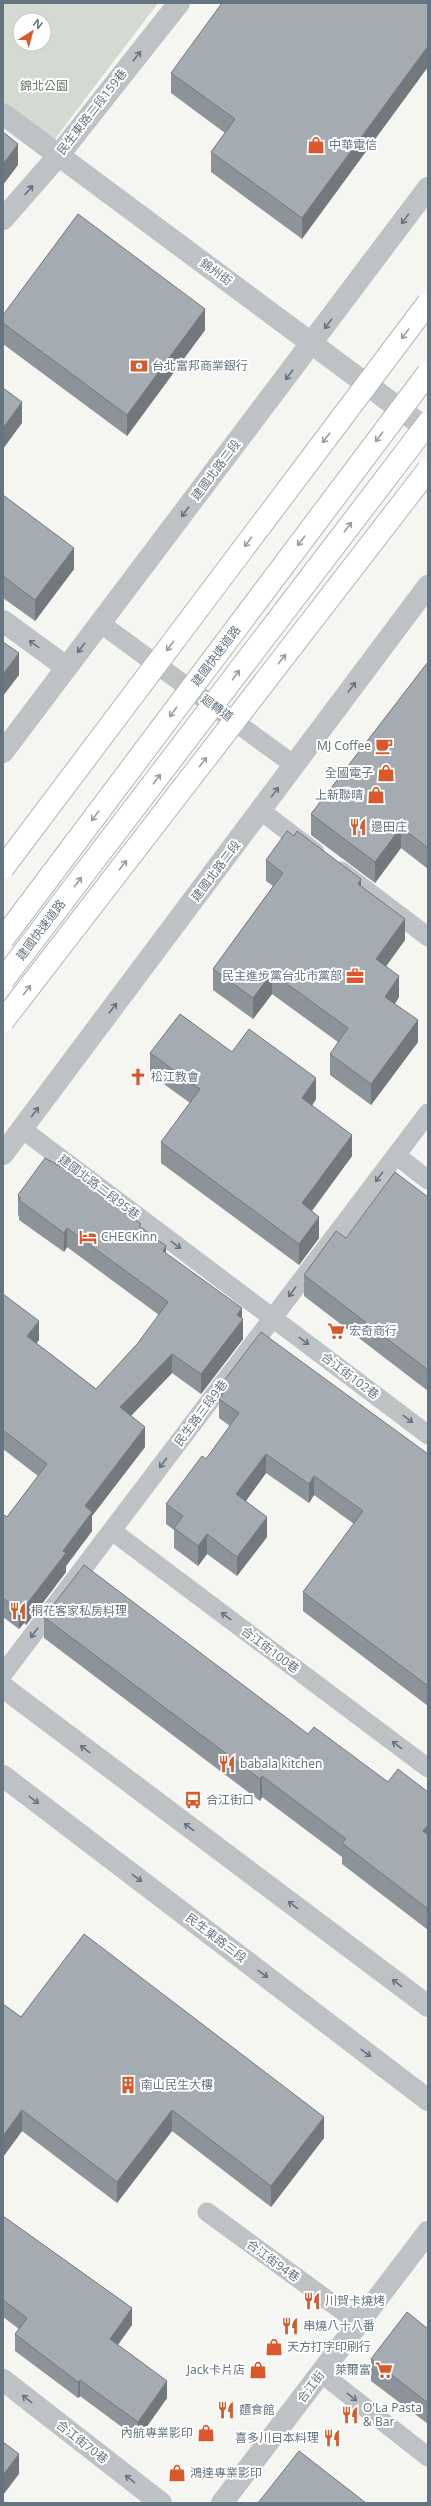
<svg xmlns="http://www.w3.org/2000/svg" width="431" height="2506" font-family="'Noto Sans','Noto Sans TC',sans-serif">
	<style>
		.green { fill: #d4dad1; fill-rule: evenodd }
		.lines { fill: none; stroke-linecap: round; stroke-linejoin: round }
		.service { stroke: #bec2c5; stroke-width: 19 }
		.minor { stroke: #bec2c5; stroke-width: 22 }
		.tertiary { stroke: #bec2c5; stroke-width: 22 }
		.trunk-bridge-casing { stroke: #b3b6b9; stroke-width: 24; stroke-linecap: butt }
		.trunk-bridge { stroke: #fff; stroke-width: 22 }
		.wall { fill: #8d9499 }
		.shaded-wall { fill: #73787d }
		.building { fill: #a4acb2; stroke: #73787d }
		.oneway { stroke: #657481 }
		.oneway2 { stroke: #939ea7 }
		.labels { text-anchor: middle; stroke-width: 4; stroke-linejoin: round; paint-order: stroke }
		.park-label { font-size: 12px; fill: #677964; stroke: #fff }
		.street-label { font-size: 12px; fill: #657481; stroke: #fff }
		.poi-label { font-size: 12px; fill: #657481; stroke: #fff; text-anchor: start }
	</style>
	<rect width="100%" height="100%" fill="#f5f5f1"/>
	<path class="green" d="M3 3H158L51 144 3 108ZM20 20H44V44H20Z"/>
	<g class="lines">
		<path class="service" d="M100 623 294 765
			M261 811 315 852
			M341 871 428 937
			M22 1129 428 1435
			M396 1155 428 1180
			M112 1531 428 1768
			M3 1674 428 1113
			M207 2212 359 2323
			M321 2373 428 2457"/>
		<path class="minor" d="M3 219 58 156 179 3
			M3 621 66 667
			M3 2380 161 2503
			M222 2503 428 2232"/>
		<path class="tertiary" d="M3 114 428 430
			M3 752 428 188
			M3 1154 428 586
			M3 1687 428 2006
			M3 1776 428 2100"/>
		<g class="trunk-bridge-casing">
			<path id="trunk-bridge" d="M3 868 428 303
				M3 939 428 373
				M3 980 428 423
				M3 1021 428 470"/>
		</g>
		<use href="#trunk-bridge" class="trunk-bridge"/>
	</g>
	<path class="wall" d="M428 3 302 239 211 172V152L225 133 171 93V73Z
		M3 315 205 330 127 436 3 344Z
		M3 495 74 569 35 621 3 598Z
		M428 662V869L401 848 375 883 311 835V814Z
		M266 860 361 886 405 940 386 966 399 997 395 1004 418 1042 371 1105 330 1075V1054L338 1042 272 994 253 1019 213 990V969L273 886 266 881Z
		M232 1052 316 1099 312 1106 352 1156 312 1211 319 1238 299 1265 161 1163V1142L190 1103 150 1074V1053Z
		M18 1195 141 1228 166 1253 242 1318 243 1339 201 1394 172 1373 131 1416 145 1447 92 1516V1531L66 1566V1572L26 1625 24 1623 19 1629 3 1617V1514L7 1517 38 1476 3 1449V1294L39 1340 36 1343 96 1389 138 1343 159 1315 67 1247 64 1252 19 1220V1216L18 1215Z
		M428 1197V1391L304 1296V1275Z
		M219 1387 428 1454V1706L303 1611V1592L354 1524 314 1495 309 1503 266 1473 246 1501 267 1537 237 1576 207 1554 198 1566 174 1548V1530L166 1524V1504L206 1459 230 1426 219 1418Z
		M44 1617 308 1734 388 1782 428 1792V1930L342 1864V1857L262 1797 260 1801 44 1638Z
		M3 2004 21 2017 324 2138 271 2207 172 2131 117 2203 22 2131 3 2157Z
		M3 2216 132 2325 118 2345 167 2398 138 2439 80 2396 78 2398 15 2351V2334L19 2329 3 2317Z
		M428 2329V2424L371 2381V2359Z"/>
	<path class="shaded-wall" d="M428 46V67L302 239V218Z
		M18 144V165L3 185V164Z
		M205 309V330L127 436V415Z
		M22 402V423L3 449V428Z
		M74 548V569L35 621V600Z
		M19 653V675L3 696V674Z
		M401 827V848L375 883V862Z
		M361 879V900L358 884Z
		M405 919V940L376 980V959Z
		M272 973V994L253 1019V998Z
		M399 976V997L385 1018V997Z
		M418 1020V1042L371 1105V1084Z
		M316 1078V1099L302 1119V1098Z
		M352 1135V1156L302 1224V1203Z
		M319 1217V1238L299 1265V1244Z
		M67 1228V1247L64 1252V1233Z
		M166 1246V1265L163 1251Z
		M242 1308V1321L243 1319V1339L201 1394V1374L237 1315Z
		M39 1321V1340L27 1356V1336Z
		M172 1354V1373L120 1427V1407Z
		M145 1427V1447L92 1516V1531L66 1566V1572L26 1625V1605L63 1551 85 1506Z
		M266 1454V1473L236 1514V1494Z
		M314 1476V1495L309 1503V1484Z
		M267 1517V1537L237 1576V1557Z
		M207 1534V1554L198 1566V1546Z
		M24 1603V1623L19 1629V1610Z
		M262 1776V1797L260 1801V1779Z
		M428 1825V1846L423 1831Z
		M22 2110V2131L3 2157V2136Z
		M172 2110V2131L117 2203V2182Z
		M324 2117V2138L271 2207V2186Z
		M132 2308V2325L110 2355V2339Z
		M80 2380V2396L78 2398V2382Z
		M167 2381V2398L138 2439V2422Z
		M19 2454V2474L3 2495V2475Z"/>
	<path class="building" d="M222 3H428V46L302 218 211 152 235 119 171 73Z
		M3 132 18 144 3 164Z
		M78 214 205 309 127 415 3 323V315Z
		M3 388 22 402 3 428Z
		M3 495 74 548 35 600 3 576Z
		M3 642 19 653 3 674Z
		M428 662V848L401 827 375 862 311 814Z
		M287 831 294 836 297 831 361 879 358 884 405 919 376 959 399 976 385 997 418 1020 371 1084 330 1054 348 1028 272 973 253 998 213 969 283 873 266 860Z
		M180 1014 232 1052 249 1029 316 1078 302 1098 352 1135 302 1203 319 1217 299 1244 161 1142 200 1089 150 1053Z
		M45 1158 70 1172 141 1224 139 1226 166 1246 163 1251 242 1308 237 1315 243 1319 201 1374 172 1354 120 1407 145 1427 85 1506 92 1512 63 1551 66 1553 26 1605 24 1603 19 1610 3 1598V1514L7 1517 47 1464 3 1430V1294L39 1321 27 1336 96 1389 138 1343 168 1302 67 1228 64 1233 19 1200 21 1198 18 1195Z
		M395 1172 428 1197V1370L304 1275 336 1231 346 1238Z
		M261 1332 428 1454V1686L303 1592 363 1511 314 1476 309 1484 266 1454 236 1494 267 1517 237 1557 207 1534 198 1546 174 1528 183 1516 166 1504 202 1456 206 1459 239 1413 219 1399 225 1391 219 1387Z
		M84 1565 308 1734 314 1727 388 1782 398 1769 428 1792V1825L423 1831 428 1835V1909L342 1843 346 1839 262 1776 260 1779 44 1617Z
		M84 1934 324 2117 271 2186 172 2110 117 2182 22 2110 3 2136V2004L21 2017Z
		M3 2216 132 2308 110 2339 167 2381 138 2422 80 2380 78 2382 15 2334 27 2318 3 2300Z
		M407 2312 428 2329V2403L371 2359Z
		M3 2442 19 2454 3 2475Z
		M299 2451 366 2503H258Z"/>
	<defs><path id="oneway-shaft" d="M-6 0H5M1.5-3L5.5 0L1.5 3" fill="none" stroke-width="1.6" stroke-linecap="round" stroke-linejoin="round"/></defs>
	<g class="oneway">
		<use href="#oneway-shaft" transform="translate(137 56) rotate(-52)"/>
		<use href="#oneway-shaft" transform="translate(29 190) rotate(-49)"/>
		<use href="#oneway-shaft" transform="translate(405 219) rotate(126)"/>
		<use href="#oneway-shaft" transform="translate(328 324) rotate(127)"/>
		<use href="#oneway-shaft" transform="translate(289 375) rotate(127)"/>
		<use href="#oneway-shaft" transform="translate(185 512) rotate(127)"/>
		<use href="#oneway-shaft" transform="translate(34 644) rotate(-144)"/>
		<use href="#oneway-shaft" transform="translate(81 648) rotate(128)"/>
		<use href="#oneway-shaft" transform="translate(352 687) rotate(-53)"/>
		<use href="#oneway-shaft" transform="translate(275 792) rotate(-54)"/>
		<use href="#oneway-shaft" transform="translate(113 1008) rotate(-53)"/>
		<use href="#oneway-shaft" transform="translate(35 1112) rotate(-53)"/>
		<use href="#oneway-shaft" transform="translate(379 1177) rotate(127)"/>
		<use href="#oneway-shaft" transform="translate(176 1245) rotate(37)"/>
		<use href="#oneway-shaft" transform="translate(292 1292) rotate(127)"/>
		<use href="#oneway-shaft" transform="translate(304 1341) rotate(37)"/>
		<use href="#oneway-shaft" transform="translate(408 1419) rotate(37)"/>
		<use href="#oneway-shaft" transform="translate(163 1463) rotate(127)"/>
		<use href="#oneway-shaft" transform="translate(226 1616) rotate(-143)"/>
		<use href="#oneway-shaft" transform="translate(34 1633) rotate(127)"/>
		<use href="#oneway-shaft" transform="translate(397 1745) rotate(-143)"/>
		<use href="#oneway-shaft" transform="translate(85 1749) rotate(-143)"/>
		<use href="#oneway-shaft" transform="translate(34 1800) rotate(37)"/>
		<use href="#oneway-shaft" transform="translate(189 1827) rotate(-143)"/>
		<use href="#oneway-shaft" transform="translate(137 1878) rotate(37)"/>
		<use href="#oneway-shaft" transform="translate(293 1905) rotate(-143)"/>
		<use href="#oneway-shaft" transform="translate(263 1974) rotate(37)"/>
		<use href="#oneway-shaft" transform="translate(397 1983) rotate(-143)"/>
		<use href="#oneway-shaft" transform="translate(366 2053) rotate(37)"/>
		<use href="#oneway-shaft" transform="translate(352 2397) rotate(38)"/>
		<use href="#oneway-shaft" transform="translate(27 2399) rotate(-142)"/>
		<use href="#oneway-shaft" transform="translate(130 2479) rotate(-142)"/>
	</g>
	<g class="oneway2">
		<use href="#oneway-shaft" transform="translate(405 334) rotate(127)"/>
		<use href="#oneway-shaft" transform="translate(379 437) rotate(127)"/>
		<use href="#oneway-shaft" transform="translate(326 438) rotate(127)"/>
		<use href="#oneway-shaft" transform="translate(348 527) rotate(-53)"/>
		<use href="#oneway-shaft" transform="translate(301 541) rotate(127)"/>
		<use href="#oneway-shaft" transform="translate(248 542) rotate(127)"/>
		<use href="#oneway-shaft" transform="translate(170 646) rotate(127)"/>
		<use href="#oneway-shaft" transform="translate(282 659) rotate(-52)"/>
		<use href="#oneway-shaft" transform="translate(236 675) rotate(-53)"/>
		<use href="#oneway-shaft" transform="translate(173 712) rotate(127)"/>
		<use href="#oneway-shaft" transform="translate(203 762) rotate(-52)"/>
		<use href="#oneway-shaft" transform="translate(157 779) rotate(-53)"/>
		<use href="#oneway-shaft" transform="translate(95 816) rotate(127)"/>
		<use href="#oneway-shaft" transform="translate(123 865) rotate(-52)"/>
		<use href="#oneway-shaft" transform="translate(78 882) rotate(-53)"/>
		<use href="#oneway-shaft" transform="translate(27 990) rotate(-52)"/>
	</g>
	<defs>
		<g id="shop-bare" transform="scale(1.38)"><path d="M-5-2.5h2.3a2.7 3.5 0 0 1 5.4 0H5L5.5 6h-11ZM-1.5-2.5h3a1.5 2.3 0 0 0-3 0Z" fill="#db582b" stroke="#fff" stroke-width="2.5" paint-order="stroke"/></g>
		<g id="bank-bare" transform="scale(1.38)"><path d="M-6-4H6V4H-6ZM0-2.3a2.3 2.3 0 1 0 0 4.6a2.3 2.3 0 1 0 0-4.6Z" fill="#db582b" stroke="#fff" stroke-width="2.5" paint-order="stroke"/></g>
		<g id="cafe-bare" transform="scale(1.38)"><path d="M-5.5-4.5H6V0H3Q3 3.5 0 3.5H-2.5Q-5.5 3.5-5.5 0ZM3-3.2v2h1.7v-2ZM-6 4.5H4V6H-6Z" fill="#db582b" stroke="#fff" stroke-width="2.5" paint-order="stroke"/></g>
		<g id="restaurant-bare" transform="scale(1.38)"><path d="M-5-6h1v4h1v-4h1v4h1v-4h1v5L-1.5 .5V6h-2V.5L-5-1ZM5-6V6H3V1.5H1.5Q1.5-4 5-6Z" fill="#db582b" stroke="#fff" stroke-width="2.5" paint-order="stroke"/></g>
		<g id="office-bare" transform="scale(1.38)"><path d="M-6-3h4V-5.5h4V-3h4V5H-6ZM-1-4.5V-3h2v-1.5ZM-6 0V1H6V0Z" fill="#db582b" stroke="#fff" stroke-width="2.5" paint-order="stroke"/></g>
		<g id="church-bare" transform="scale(1.38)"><path d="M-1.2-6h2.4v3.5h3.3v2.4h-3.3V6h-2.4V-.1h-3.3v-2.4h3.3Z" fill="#db582b" stroke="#fff" stroke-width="2.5" paint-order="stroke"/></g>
		<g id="hotel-bare" transform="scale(1.38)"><path d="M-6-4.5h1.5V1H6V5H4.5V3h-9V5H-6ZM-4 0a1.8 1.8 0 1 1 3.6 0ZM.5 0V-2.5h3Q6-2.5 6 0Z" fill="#db582b" stroke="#fff" stroke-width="2.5" paint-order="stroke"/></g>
		<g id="supermarket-bare" transform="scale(1.38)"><path d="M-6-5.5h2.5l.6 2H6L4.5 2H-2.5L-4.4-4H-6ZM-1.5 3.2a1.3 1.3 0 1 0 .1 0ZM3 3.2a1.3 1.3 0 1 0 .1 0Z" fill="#db582b" stroke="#fff" stroke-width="2.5" paint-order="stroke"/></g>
		<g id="bus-bare" transform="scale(1.38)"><path d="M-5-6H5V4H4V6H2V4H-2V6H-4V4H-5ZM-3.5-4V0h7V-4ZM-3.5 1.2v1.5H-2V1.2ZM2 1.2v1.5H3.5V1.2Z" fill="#db582b" stroke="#fff" stroke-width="2.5" paint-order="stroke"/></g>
		<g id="building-bare" transform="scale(1.38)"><path d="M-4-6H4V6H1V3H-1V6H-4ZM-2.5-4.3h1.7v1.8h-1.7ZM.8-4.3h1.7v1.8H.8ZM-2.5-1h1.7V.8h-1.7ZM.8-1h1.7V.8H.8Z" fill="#db582b" stroke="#fff" stroke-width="2.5" paint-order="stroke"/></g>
	</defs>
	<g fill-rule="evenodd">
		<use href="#shop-bare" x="316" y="145"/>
		<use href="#bank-bare" x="139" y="366"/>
		<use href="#cafe-bare" x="384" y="746"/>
		<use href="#shop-bare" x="386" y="773"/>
		<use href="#shop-bare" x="376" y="795"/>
		<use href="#restaurant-bare" x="358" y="827"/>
		<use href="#office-bare" x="355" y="976"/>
		<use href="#church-bare" x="138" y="1077"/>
		<use href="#hotel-bare" x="88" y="1237"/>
		<use href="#supermarket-bare" x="336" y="1331"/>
		<use href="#restaurant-bare" x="18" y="1611"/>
		<use href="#restaurant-bare" x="227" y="1764"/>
		<use href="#bus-bare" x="193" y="1800"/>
		<use href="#building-bare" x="128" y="2085"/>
		<use href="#restaurant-bare" x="312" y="2301"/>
		<use href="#restaurant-bare" x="290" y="2326"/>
		<use href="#shop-bare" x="274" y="2347"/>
		<use href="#shop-bare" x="258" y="2370"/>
		<use href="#supermarket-bare" x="384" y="2370"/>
		<use href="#restaurant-bare" x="226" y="2410"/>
		<use href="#restaurant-bare" x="350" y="2415"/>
		<use href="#shop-bare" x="206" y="2433"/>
		<use href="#restaurant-bare" x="332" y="2438"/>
		<use href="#shop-bare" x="177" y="2473"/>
	</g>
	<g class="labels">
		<g class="park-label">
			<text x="44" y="90">錦北公園</text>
		</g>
		<g class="street-label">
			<text transform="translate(92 112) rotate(-52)" y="4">民生東路二段159巷</text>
			<text transform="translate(216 272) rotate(36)" y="4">錦州街</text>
			<text transform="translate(216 470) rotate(-53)" y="4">建國北路二段</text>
			<text transform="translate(216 656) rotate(-53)" y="4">建國快速道路</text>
			<text transform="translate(217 708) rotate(36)" y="4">廻轉道</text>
			<text transform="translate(216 871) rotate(-53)" y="4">建國北路二段</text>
			<text transform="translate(41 930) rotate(-53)" y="4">建國快速道路</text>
			<text transform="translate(99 1187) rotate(37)" y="4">建國北路二段95巷</text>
			<text transform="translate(350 1376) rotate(37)" y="4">合江街102巷</text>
			<text transform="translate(201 1413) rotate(-53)" y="4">民生路三段9巷</text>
			<text transform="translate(270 1650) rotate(37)" y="4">合江街100巷</text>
			<text transform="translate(216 1938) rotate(37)" y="4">民生東路三段</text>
			<text transform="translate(273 2261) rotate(36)" y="4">合江街94巷</text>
			<text transform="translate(311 2387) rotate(-53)" y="4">合江街</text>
			<text transform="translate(82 2442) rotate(38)" y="4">合江街70巷</text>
		</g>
		<g class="poi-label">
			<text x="329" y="149">中華電信</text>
			<text x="152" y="370">台北富邦商業銀行</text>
			<text x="371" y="750" text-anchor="end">MJ Coffee</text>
			<text x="373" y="777" text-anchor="end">全國電子</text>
			<text x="363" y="799" text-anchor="end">上新聯晴</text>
			<text x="371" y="831">邊田庄</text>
			<text x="342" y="980" text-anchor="end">民主進步黨台北市黨部</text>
			<text x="151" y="1081">松江教會</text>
			<text x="101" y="1241">CHECKinn</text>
			<text x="349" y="1335">宏奇商行</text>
			<text x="31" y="1615">桐花客家私房料理</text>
			<text x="240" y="1768">babala kitchen</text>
			<text x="206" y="1804">合江街口</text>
			<text x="141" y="2089">南山民生大樓</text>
			<text x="325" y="2305">川賀卡燒烤</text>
			<text x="303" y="2330">串燒八十八番</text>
			<text x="287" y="2351">天方打字印刷行</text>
			<text x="245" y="2374" text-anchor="end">Jack卡片店</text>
			<text x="371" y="2374" text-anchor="end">萊爾富</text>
			<text x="363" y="2412">O'La Pasta<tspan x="363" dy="14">&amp; Bar</tspan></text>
			<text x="239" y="2414">麵食館</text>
			<text x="193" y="2437" text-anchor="end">內航專業影印</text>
			<text x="319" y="2442" text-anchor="end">喜多川日本料理</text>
			<text x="190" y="2477">鴻達專業影印</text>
		</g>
	</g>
	<rect width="431" height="2506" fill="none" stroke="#657481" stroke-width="8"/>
	<g transform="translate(32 32) rotate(36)"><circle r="19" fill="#ffffff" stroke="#c1c7cd"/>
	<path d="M0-3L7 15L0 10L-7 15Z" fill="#db582b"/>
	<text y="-6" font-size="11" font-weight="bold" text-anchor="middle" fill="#657481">N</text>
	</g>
</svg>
